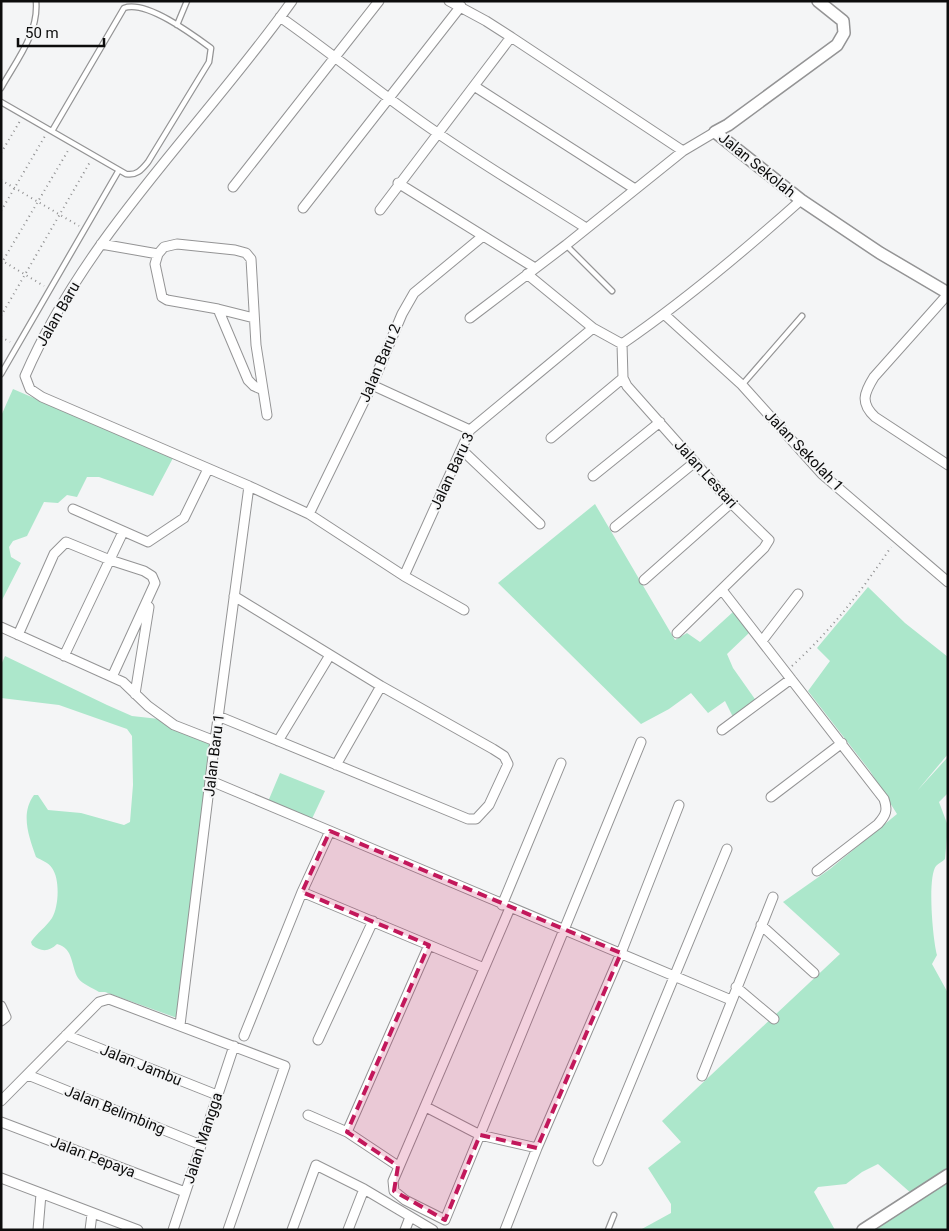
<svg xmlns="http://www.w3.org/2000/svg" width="949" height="1231" font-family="Roboto,sans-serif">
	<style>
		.green { fill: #ace7cb }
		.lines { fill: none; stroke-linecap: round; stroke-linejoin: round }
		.service-casing { stroke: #949495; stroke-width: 7 }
		.minor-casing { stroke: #949495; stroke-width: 11 }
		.tertiary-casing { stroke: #949495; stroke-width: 14 }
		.path { stroke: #8f8f90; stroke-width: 2; stroke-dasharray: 1 4; stroke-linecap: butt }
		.service { stroke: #fff; stroke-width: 4.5 }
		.minor { stroke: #fff; stroke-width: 9 }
		.tertiary { stroke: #fff; stroke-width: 11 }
		.marked { fill: #c2185b; fill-opacity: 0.2; stroke: #c2185b; stroke-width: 4; stroke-dasharray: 10 6; stroke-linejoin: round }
		.labels { text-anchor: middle; stroke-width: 4; stroke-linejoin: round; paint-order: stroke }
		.street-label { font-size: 15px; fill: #0c0c0c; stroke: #f4f5f6 }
	</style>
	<rect width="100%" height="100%" fill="#f4f5f6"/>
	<path class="green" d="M13 389 173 458 153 496 99 477H87L77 497 67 495 58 503 44 502 27 536 13 541 9 547 11 557 21 563 1 602V416Z
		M595 504 675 640 687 633 700 642 733 612 750 632 727 654 733 668 757 702 734 719 725 701 708 713 691 693 669 709 641 724 498 583Z
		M868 587 905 623 948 657V754L917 791 947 758 948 793 939 802 948 826 945 859C943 861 938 864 936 866 927 878 933 940 937 955L932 964 948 993V1167L912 1194 878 1164 862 1172 846 1184 818 1187 814 1192 835 1230H640L671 1213V1204L648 1168 681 1142 662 1121 840 954 783 902 830 869 897 814 870 771 808 691 830 661 817 648Z
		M5 656 107 705 132 716 159 719 211 743 177 1018 105 992H99C93 988 82 984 78 978 71 967 74 948 57 944 49 952 41 952 32 945L31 942C37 933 46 927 52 918 59 906 60 879 52 868 49 863 41 860 36 857 29 837 20 814 34 795H38L48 810 81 813 124 825 130 822 133 785 132 736 127 729 59 705 1 698V665Z
		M280 773 325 791 310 823 267 804Z
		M948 1182V1230H871Z"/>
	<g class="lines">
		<g class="service-casing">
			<path id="service" d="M177 25 187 1
				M1 88C16 61 39 33 36 1
				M1 102 126 174C137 176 142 169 148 162L209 62 211 48C192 34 146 0 124 8L52 131
				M566 245 612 291
				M1 374 119 170
				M742 385 802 316
				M608 1230 614 1215"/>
		</g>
		<g class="minor-casing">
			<path id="minor" d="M292 1C203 126 87 233 25 376L30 389 42 397 249 486 309 514 404 576 464 610
				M449 1 486 21 511 37
				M280 17C333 54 383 96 436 132 485 166 536 196 586 228
				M474 86 635 189
				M398 183 535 268
				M233 187 379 1
				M303 208 461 6
				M380 210 511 37 683 151
				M101 244 158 254 155 264 162 297 167 300 218 309 248 380 254 386 263 390
				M158 254 164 247 177 244 235 250 246 253 251 259 256 345 267 415
				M527 274 593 328 622 344C686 300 744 251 801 200
				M948 294 874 377C864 393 860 403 875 417L948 465
				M218 309 254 318
				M665 315 742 385 822 474 948 582
				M470 318 566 245 683 151 715 132
				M622 344 623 378 627 386 731 503 769 540 764 548 677 633
				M372 385 470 430
				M551 438 623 378
				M462 450 540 524
				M593 476 660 422
				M73 509 148 542 184 518 208 469
				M309 514 372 385 402 314 414 293 483 236
				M615 527 695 462
				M404 576 470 430 593 328
				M644 580 731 503
				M722 590 884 799C888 810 886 815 878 824L817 871
				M1 627 123 682 148 706 174 725 215 741
				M18 635 54 554 66 542 110 560 144 571 152 576 155 583 112 677
				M762 641 798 594
				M64 656 123 532
				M135 694 149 607
				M218 716 468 819H476L489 805 508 764 504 756 493 749 381 686 234 596
				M722 730 791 679
				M278 741 330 655
				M336 765 381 686
				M211 781 330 831
				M771 797 842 743
				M302 892 484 968
				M502 905 561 763
				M510 908 393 1181 394 1191 405 1200 445 1220 641 742
				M761 925 814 973
				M736 987 774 1019
				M1 1006 6 1017 1 1021
				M180 1025 214 748 249 486
				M66 1035 217 1095
				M244 1036 302 892 330 831 731 1000
				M318 1040 373 921
				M28 1075 201 1145
				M702 1076 773 897
				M1 1101 99 1002 109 999 285 1066 228 1230
				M426 1107 480 1135 537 1148 621 953 679 805
				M308 1115 347 1132 398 1166
				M1 1122 185 1192
				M347 1132 429 945
				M598 1161 727 849
				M1 1178 138 1230
				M38 1230 41 1194
				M90 1230 92 1214
				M173 1230 234 1046
				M292 1230 316 1165 364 1189 433 1230
				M348 1230 364 1189
				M405 1230 410 1217
				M505 1230 537 1148"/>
		</g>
		<g class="tertiary-casing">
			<path id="tertiary" d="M818 1 843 21 844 33 837 45 728 125 715 132 801 200 880 253 948 293
				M863 1230 948 1175"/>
		</g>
		<path class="path" d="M1 153 20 121
			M1 180 79 226
			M1 211 45 136
			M1 260 44 286
			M1 264 69 149
			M1 316 90 162
			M1 337 10 342
			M792 666C832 629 861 592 891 547"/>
		<use href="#service" class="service"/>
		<use href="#minor" class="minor"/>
		<use href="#tertiary" class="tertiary"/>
	</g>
	<path class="marked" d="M330 831 621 953 537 1148 480 1135 445 1220 394 1191 398 1166 347 1132 429 945 302 892Z"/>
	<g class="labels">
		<g class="street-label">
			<text transform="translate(757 165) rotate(39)" y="5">Jalan Sekolah</text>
			<text transform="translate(58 314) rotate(-60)" y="5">Jalan Baru</text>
			<text transform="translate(380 363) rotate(-67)" y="5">Jalan Baru 2</text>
			<text transform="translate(804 451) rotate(46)" y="5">Jalan Sekolah 1</text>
			<text transform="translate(452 471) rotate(-65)" y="5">Jalan Baru 3</text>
			<text transform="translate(706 474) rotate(48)" y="5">Jalan Lestari</text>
			<text transform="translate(214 755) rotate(-83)" y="5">Jalan Baru 1</text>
			<text transform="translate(141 1065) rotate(22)" y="5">Jalan Jambu</text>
			<text transform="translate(115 1110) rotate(22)" y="5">Jalan Belimbing</text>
			<text transform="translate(203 1138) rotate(-72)" y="5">Jalan Mangga</text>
			<text transform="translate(93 1157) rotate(21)" y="5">Jalan Pepaya</text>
		</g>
	</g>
	<rect width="949" height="1231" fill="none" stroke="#0c0c0c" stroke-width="5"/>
	<path d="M18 38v8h86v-8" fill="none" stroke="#0c0c0c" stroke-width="2.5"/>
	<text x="25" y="38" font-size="15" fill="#0c0c0c" stroke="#f4f5f6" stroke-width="4" paint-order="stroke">50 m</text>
</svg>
